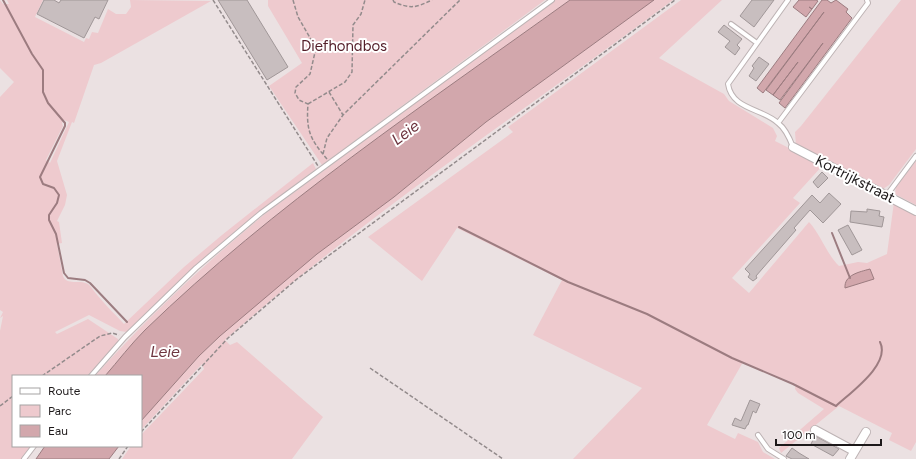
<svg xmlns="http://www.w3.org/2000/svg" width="916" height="459" font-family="Figtree,sans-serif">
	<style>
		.green { fill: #eecace; fill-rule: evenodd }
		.water { fill: #d2a7ac; stroke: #9c7c80 }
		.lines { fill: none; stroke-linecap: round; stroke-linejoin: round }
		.stream { stroke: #9c7c80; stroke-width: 2 }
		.building { fill: #c8bebf; stroke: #a09798 }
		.service-casing { stroke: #bdb3b4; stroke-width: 6 }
		.minor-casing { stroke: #bdb3b4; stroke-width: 10 }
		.path { stroke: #938b8c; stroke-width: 1.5; stroke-dasharray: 4 2; stroke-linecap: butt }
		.service { stroke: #fff; stroke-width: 4 }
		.minor { stroke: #fff; stroke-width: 8 }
		.labels { text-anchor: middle; stroke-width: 4; stroke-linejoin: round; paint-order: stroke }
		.park-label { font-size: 15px; fill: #531d28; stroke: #fff }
		.street-label { font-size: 15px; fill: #1d191a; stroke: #fff }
		.water-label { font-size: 16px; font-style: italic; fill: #6e353f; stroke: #fff }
	</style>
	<rect width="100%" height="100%" fill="#ebe1e2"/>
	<path class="green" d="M0 0 3 4H9L7 0H43L35 17 84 42 86 38 89 39 92 32 98 33 108 9 116 14H126L131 7 130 0 211 1 101 63 94 65 74 123 72 122 57 161 67 195 65 205 57 221 59 222 62 243 57 244 63 276C67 286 79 279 88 284 92 287 94 292 98 296 106 306 116 315 124 324L184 267 222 235 313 163 316 169C248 219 186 273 127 332L120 331 89 315 55 332 57 334 88 319 118 339V343L90 376H13V446H31L21 459H0V331L3 316 0 318 3 312 0 310V97L14 82 0 68ZM64 120 69 122 50 163 46 160 63 126 62 123Z
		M268 0H545L322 165 269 86 302 63 268 6Z
		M555 0H570C424 105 274 205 145 330 131 344 118 361 105 376H95C148 317 204 264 265 214Z
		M654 0H673C523 112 365 215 225 340L230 345 237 342 323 417 292 459H122L131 446H141V435L204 369 202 364 141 430V421L199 356 238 319 317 254 394 197 486 122Z
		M681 0H722L659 58 724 94 729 101 773 128 777 136 775 141 823 165 793 198 800 203 732 278 749 293 809 222C821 235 826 253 839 266L858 262 867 263 887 254 894 202 916 214V442L911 451 889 440 892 433 839 406 781 453 779 448 824 409 798 393 795 389 796 384 743 362 707 425 735 439 738 433 758 442 763 452 775 459H573L642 388 533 335 562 280 457 228 422 281 368 237 513 132 508 127Z
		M901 0H916V149L889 185 883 189 796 145 795 132 801 126Z
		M916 161V205L895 194 896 187Z"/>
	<path class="water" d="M570 0H654L486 122 394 197 317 254 220 336 199 356 141 421V376H105C118 361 131 344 145 330 274 205 424 105 570 0Z
		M799 0H816L818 1 812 9 809 7 812 9 806 17 793 7Z
		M822 0H827L831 3 836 0 848 9 846 12 852 18 785 108 779 103 823 43 780 100 773 95 798 62 773 95 766 90 824 12 763 93 757 88Z
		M870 269 874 279 845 288C844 275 859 272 870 269Z
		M45 446H119L109 459H36Z"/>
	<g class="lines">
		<path class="stream" d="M3 0 32 54 43 70V92L48 103 65 123V126L40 177 43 184 54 188 59 195 57 203 49 215V220L56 234 64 273 68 278 85 280 90 283 127 322
			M459 227 568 282 647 314 732 358 793 384 836 406C851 392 891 364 880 342
			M832 233 850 278"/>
	</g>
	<path class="building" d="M44 0H54L59 3 61 0H108L99 19 95 17 84 38 37 14Z
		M218 0H247L288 67 267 80Z
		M752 0H774L754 27 740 16Z
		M724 25 742 39 737 45 740 48 735 55 725 47 730 41 718 32Z
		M759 57 769 64 756 81 749 76 754 68 752 66Z
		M822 172 828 178 818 188 813 182Z
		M829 193 841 204 823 223 810 210 794 228 796 230 756 276 757 278 753 281 748 277 750 274 745 269 812 195 820 203Z
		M867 209 880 211 879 216 884 217 882 227 850 222 851 211 867 212Z
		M848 225 862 250 852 255 838 230Z
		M750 400 760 404 756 413 753 411 748 425H747L745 429 732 425 735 418 741 421Z
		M810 433 839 449 833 456 811 444 814 438 809 435Z
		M792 448 799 453 809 459H792L786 456Z"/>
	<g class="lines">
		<g class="service-casing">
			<path id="service" d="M788 0 728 84C732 110 762 108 778 123 786 129 790 139 793 147
				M731 24 757 43
				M778 123 868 3 867 0
				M887 195 916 156
				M91 376 125 337 196 268 261 213 552 0
				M758 435 768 449 784 459
				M24 459 34 446"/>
		</g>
		<g class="minor-casing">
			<path id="minor" d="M793 147 916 211
				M815 430 854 451
				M850 459 866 432"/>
		</g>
		<path class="path" d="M213 0 318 166
			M293 0 298 17 316 48 310 74 296 87 295 93 299 100 308 104C306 131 310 139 327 159
			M393 0 394 2C411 9 415 8 432 0
			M329 92 343 115
			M308 104 345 82 352 72 353 25 361 14 365 0
			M323 154 327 138 343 115 460 0
			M370 368 503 459
			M42 376 100 336 112 333 119 335
			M0 406 13 396
			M141 432 228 338 297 279 675 0
			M119 459 128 446"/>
		<use href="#service" class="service"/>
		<use href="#minor" class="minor"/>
	</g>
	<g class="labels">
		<g class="park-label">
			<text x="344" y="51">Diefhondbos</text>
		</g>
		<g class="street-label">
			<text transform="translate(855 179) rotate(27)" y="5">Kortrijkstraat</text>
		</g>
		<g class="water-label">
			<text transform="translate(405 132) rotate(-37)" y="6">Leie</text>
			<text x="165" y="357">Leie</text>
		</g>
	</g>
	<rect x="12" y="375" width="130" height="72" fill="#ffffff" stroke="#a5a3a3"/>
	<rect x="20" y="388" width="20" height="6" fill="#ffffff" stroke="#a5a3a3"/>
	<text x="48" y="395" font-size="12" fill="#1d191a">Route</text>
	<rect x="20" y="405" width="20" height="12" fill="#eecace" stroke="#a5a3a3"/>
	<text x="48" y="415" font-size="12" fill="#1d191a">Parc</text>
	<rect x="20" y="425" width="20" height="12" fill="#d2a7ac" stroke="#a5a3a3"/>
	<text x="48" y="435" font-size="12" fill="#1d191a">Eau</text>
	<path d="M776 439v6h105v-6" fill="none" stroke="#1d191a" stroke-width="2"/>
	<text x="782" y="439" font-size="12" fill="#1d191a" stroke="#ffffff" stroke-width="3" paint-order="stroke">100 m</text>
</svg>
